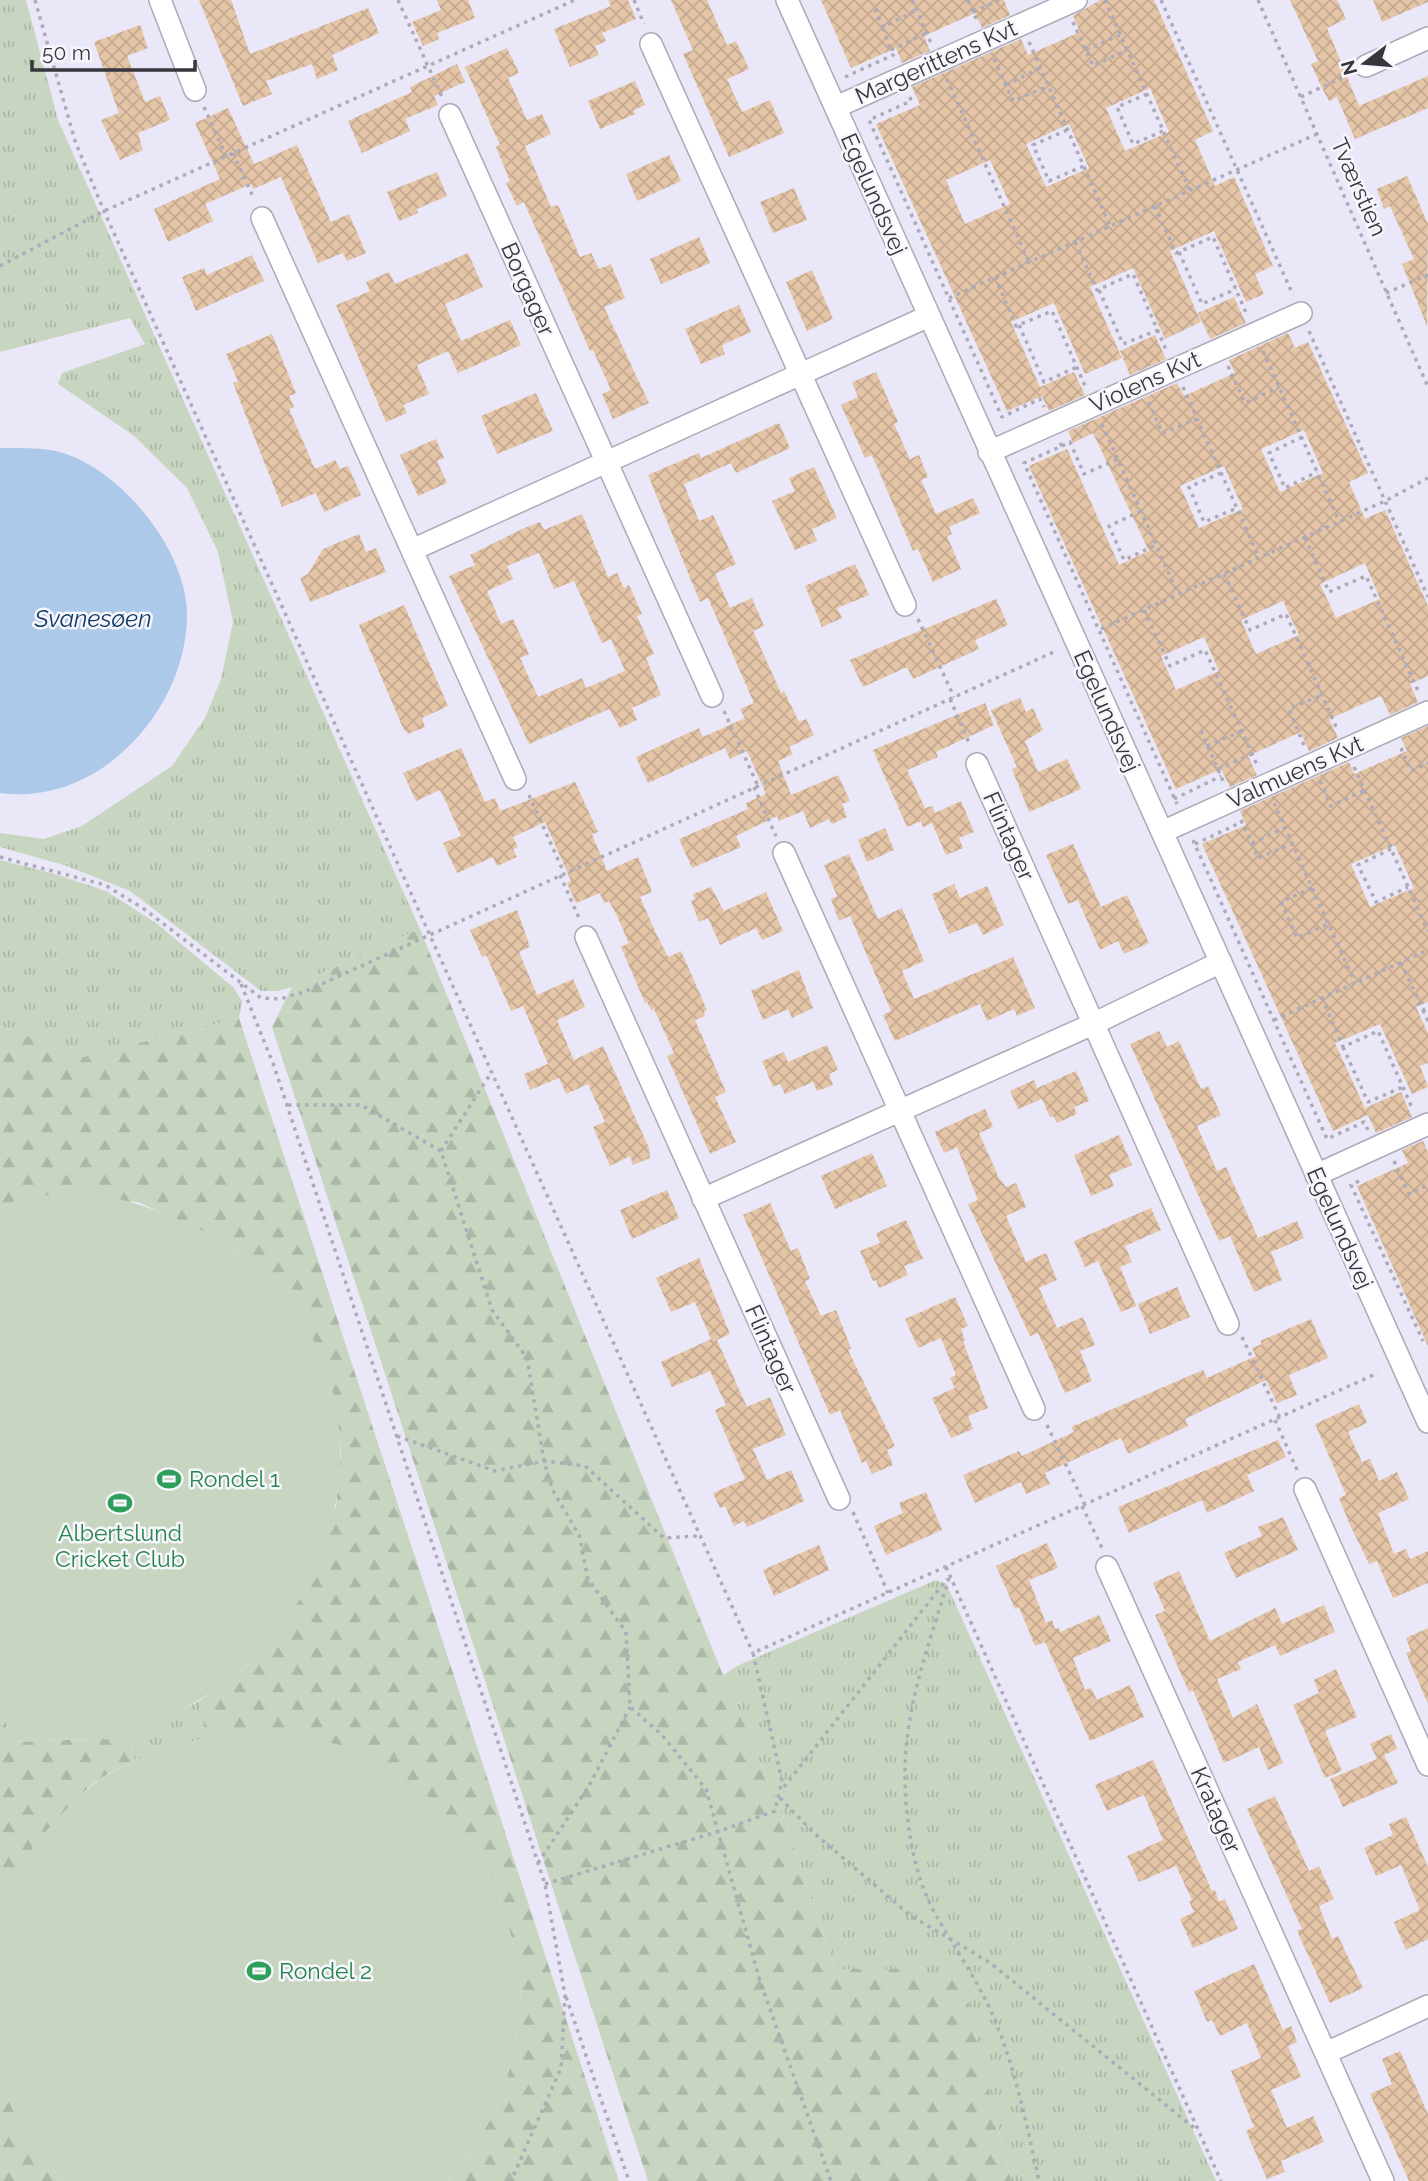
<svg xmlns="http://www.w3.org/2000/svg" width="1428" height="2181" font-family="Raleway,sans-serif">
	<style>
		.grass { fill: url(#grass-tufts) }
		.forest { fill: url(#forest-firs) }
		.pitch { fill: #c8d6c1 }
		.water { fill: #acc9e9 }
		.building { fill: url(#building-cross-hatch); fill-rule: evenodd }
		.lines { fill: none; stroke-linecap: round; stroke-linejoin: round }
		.minor-casing { stroke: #aca9b8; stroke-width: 24 }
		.path { stroke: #adabb8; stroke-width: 3.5; stroke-dasharray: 3.5 5; stroke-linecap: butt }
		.minor { stroke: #fff; stroke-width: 21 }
		.labels { text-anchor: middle; stroke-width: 5; stroke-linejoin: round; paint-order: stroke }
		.street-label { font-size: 23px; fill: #37363c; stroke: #f7f6fd }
		.leisure-label { font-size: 23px; fill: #27864d; stroke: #f7f6fd; text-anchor: start }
		.water-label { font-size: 24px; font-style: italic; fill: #0f3a63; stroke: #f7f6fd }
	</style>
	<defs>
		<pattern id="grass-tufts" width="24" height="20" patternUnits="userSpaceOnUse" patternTransform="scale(1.75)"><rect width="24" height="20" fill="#c8d6c1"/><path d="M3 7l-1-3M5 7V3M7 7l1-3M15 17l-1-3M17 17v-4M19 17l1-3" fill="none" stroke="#acb8a7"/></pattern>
		<pattern id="forest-firs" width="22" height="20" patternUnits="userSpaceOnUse" patternTransform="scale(1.75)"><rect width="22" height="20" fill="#c8d6c1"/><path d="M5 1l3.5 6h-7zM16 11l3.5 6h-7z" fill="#acb8a7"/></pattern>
		<pattern id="building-cross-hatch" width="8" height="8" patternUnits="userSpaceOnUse" patternTransform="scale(1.75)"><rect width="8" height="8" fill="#e5c5a7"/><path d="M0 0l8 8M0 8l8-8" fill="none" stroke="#c5aa91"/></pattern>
	</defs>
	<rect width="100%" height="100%" fill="#eae7f8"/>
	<path class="grass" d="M0 0H26L58 120 420 929 292 987 278 991H261L130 891 67 866 0 847V833L44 839 82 826 172 766 205 718 221 679 233 622 218 552 187 488 133 435 58 384 62 373 145 344 130 318 0 352Z
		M0 860 55 874 106 891 156 923 233 987 242 1001 239 1018 83 1057 0 1026Z
		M936 1580 946 1583 1216 2181H1011L963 1982 915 1969H835L782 1813 723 1675 739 1665Z
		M199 1701 206 1737 135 1760 129 1738Z"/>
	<path class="forest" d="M420 929 723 1675 782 1813 835 1969H915L963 1981 1011 2181H648L272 1027 292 987Z
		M239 1018 619 2181H448L476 2146 502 2097 514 2051 521 1995 514 1946 496 1885 465 1838 432 1799 218 1733 206 1737 199 1701 248 1664 336 1507 341 1451 330 1383 241 1254 193 1227 138 1202 23 1198 0 1207V1026L83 1057Z
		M0 1718 6 1721 8 1742 129 1738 135 1760C123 1767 108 1773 97 1781 59 1811 17 1866 0 1911Z
		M0 2076C15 2122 31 2145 63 2181H0Z"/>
	<path class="pitch" d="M85 1191C158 1206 234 1235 283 1294 380 1408 347 1587 233 1676 207 1696 181 1711 153 1726 145 1730 137 1736 129 1738 120 1741 107 1739 97 1739 67 1740 37 1741 7 1742L6 1721 0 1718V1207L23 1198Z
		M279 1731 336 1744 385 1767 432 1799 465 1838 496 1885 514 1946 521 1995 514 2051 502 2097 476 2146 448 2181H63C31 2145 15 2122 0 2076V1911L10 1883 37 1841 72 1803 99 1780 135 1760 218 1733Z"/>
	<path class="water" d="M0 448C20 448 44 447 63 453 122 471 186 550 187 613 188 708 100 807 0 793Z"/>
	<path class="building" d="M199 0H231L250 54 368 8 379 33 332 55 338 70 317 79 312 64 266 81 272 94 243 106Z
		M437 0H468L475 18 437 33 439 39 423 46 412 22 441 10Z
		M608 0H628L636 19 602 33 606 41 595 46 599 55 570 67 554 29 611 6Z
		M671 0H707L727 45 736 41 749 69 727 79 742 112 770 100 784 133 729 157 683 54 693 50Z
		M821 0H1004L1010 15 982 28 975 13 924 36 930 51 902 63 896 48 851 68Z
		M1100 0H1154L1213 131 1195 140 1215 186 1234 177 1273 266 1255 274 1264 294 1246 302 1214 231 1170 251 1201 322 1165 339 1133 268 1090 287 1122 358 1085 374 1054 303 1011 322 1040 387 1074 372 1085 395 1049 411 1042 396 1007 411 876 124 920 105 912 87 1021 39 1028 55 1080 32 1073 16ZM1150 88 1169 132 1125 151 1106 108ZM1069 124 1089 168 1046 187 1026 144ZM990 160 1010 204 965 224 946 180Z
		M1290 0H1337L1346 19 1327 28 1359 106 1428 76V108L1355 139 1337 97 1329 101 1320 84 1311 64 1318 61Z
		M1373 0H1428V2L1382 22Z
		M140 25 148 48 127 56 145 102 160 96 170 120 138 133 143 150 120 160 101 120 119 113 94 42Z
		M507 48 519 73 508 78 527 120 542 114 551 134 525 146 551 207 558 205 580 257 591 253 599 269 611 264 625 298 604 307 649 403 613 419 602 394 611 390 593 350 590 351 524 202 517 206 506 183 510 181 496 147 500 145 465 67Z
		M457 64 465 82 434 96 438 105 405 119 410 131 362 153 348 121 412 92 410 87Z
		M635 81 645 105 634 110 635 114 600 129 588 101Z
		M228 108 254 164 297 145 331 222 349 214 366 253 347 261 343 253 318 263 281 177 253 189 251 184 205 204 213 221 168 242 154 209 220 179 195 123Z
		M669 155 681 181 637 201 626 174Z
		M437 172 447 196 417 209 418 213 399 221 387 192Z
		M1407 176 1428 224 1427 326 1402 264 1414 259 1390 206 1384 209 1377 189Z
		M794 188 807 220 773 233 760 202Z
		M699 237 710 263 661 284 650 259Z
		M468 253 483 287 445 304 461 341 510 320 521 345 458 373 448 351 417 365 429 394 403 405 407 413 386 422 336 305 370 291 366 282 389 272 395 284Z
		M252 255 264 281 196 311 182 277 204 268 207 275Z
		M812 270 833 319 807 331 786 282Z
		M1234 297 1246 323 1210 339 1198 313Z
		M739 305 751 332 722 345 725 354 701 364 685 329Z
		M1288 333 1295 348 1308 342 1368 473 1349 482 1365 519 1385 510 1428 606V676L1410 684 1418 702 1390 715 1381 696 1329 719 1338 738 1309 751 1301 732 1248 756 1257 775 1230 787 1221 769 1176 789 1029 466 1067 449 1119 565 1149 551 1093 433 1073 443 1068 431 1177 383 1184 396 1235 373 1229 360ZM1304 430 1323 473 1280 492 1261 449ZM1224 466 1243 509 1199 528 1180 486ZM1365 563 1380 599 1336 618 1320 584ZM1283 601 1299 635 1256 654 1241 620ZM1204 637 1219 671 1176 690 1161 656Z
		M272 334 296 393 289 396 294 407 289 409 315 469 335 460 340 469 348 466 361 495 324 512 316 493 282 507 233 383 238 381 226 354Z
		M1155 335 1166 359 1130 375 1120 351Z
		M876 372 898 422 894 424 910 459 919 455 928 477 921 480 936 514 973 498 980 513 949 527 952 534 947 536 961 569 933 582 918 549 913 551 872 455 865 458 841 405 858 397 852 382Z
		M536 393 553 431 497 454 481 416Z
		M779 423 790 448 736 473 731 463 684 484 699 521 713 515 736 564 715 574 730 608 752 598 764 626 753 631 781 693 784 691 799 722 806 719 814 735 789 747 793 754 778 761 791 795 838 775 850 801 842 804 847 817 832 824 829 819 810 828 803 811 779 821 777 816 736 836 741 847 692 868 679 839 748 809 746 803 766 794 747 751 730 759 725 748 648 783 636 757 699 728 703 737 745 718 740 709 754 703 708 598 700 602 648 475 699 453 701 458Z
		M436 439 444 458 437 461 447 483 418 496 400 455Z
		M814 467 837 518 812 529 817 541 795 550 772 501 795 491 789 478Z
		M582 514 608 577 617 573 624 588 629 585 642 614 637 616 654 654 646 658 661 695 632 708 637 720 620 728 609 709 529 744 449 576 475 565 470 555 522 529 540 522 544 530ZM539 553 554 589 574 581 602 643 611 639 625 671 586 688 582 678 538 697 520 658 529 654 513 619 501 624 487 591 513 579 507 566Z
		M359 534 366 552 376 548 386 572 310 602 300 578 308 574 323 549Z
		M855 564 869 595 837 608 842 618 822 627 805 586Z
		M996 599 1008 625 975 640 979 649 913 679 907 667 863 687 850 660Z
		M404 605 448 706 422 718 425 727 408 734 403 728 359 625Z
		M1020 698 1026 712 1033 708 1043 730 1025 741 1038 772 1067 759 1081 789 1029 812 1012 769 1017 767 991 710Z
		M985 703 994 725 936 752 938 757 907 770 925 808 932 806 935 813 961 801 974 832 959 838 963 848 946 855 932 823 923 827 921 821 907 827 873 750Z
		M1428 726V1002L1416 1007 1428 1033V1063L1420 1066 1428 1087 1412 1094 1380 1024 1335 1043 1368 1115 1333 1131 1202 844 1246 825 1240 811 1349 762 1354 774 1407 751 1401 738ZM1395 845 1414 888 1370 907 1351 864Z
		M461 748 485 802 495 798 500 811 575 782 598 832 592 834 607 871 638 857 652 892 640 897 655 931 668 957 681 951 707 1010 704 1012 705 1016 695 1020 726 1092 715 1097 736 1142 710 1154 667 1056 674 1053 654 1009 651 1010 647 1002 645 1003 621 947 629 943 616 914 609 901 604 903 600 893 576 903 567 883 571 881 545 822 513 837 518 847 513 849 517 857 497 866 493 857 457 873 443 843 461 836 447 804 440 790 416 801 403 773Z
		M885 828 894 850 867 862 858 840Z
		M1073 844 1101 907 1127 895 1149 943 1124 954 1118 941 1100 950 1078 900 1068 904 1046 855Z
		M849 854 878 919 902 908 924 961 902 971 914 999 1013 957 1035 1008 1017 1016 1014 1009 987 1021 980 1004 895 1041 883 1015 891 1011 850 916 839 921 831 899 837 896 824 865Z
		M954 884 960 898 987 886 1004 925 983 935 977 923 949 934 932 894Z
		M711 887 724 911 766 892 783 931 762 940 756 928 720 945 708 918 699 922 691 901 695 899 693 894Z
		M517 910 530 947 519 952 537 995 573 979 585 1007 557 1020 574 1060 603 1046 649 1148 650 1158 633 1165 630 1156 610 1166 593 1127 605 1122 588 1084 566 1094 559 1078 530 1090 524 1074 548 1064 523 1006 511 1011 486 955 482 957 470 930Z
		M799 970 813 1008 792 1018 788 1009 763 1020 751 991Z
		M1159 1031 1167 1047 1179 1041 1201 1089 1208 1086 1221 1115 1197 1126 1217 1171 1226 1167 1258 1238 1297 1221 1304 1238 1271 1252 1282 1280 1254 1292 1230 1236 1219 1241 1130 1044Z
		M827 1045 838 1070 829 1074 833 1085 817 1091 813 1082 785 1094 780 1084 773 1087 762 1061 784 1052 788 1062Z
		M1076 1071 1089 1101 1074 1107 1077 1114 1057 1123 1053 1116 1050 1117 1042 1099 1018 1109 1010 1091 1034 1080 1037 1088Z
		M1401 1092 1412 1117 1376 1133 1365 1108Z
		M985 1109 993 1127 979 1133 999 1178 1006 1187 1016 1183 1026 1207 1006 1216 1026 1262 1046 1253 1057 1280 1039 1288 1057 1328 1083 1317 1095 1345 1080 1351 1092 1381 1065 1393 1038 1333 1030 1336 968 1204 978 1200 957 1147 944 1153 935 1132Z
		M1119 1135 1132 1165 1109 1175 1114 1186 1091 1196 1074 1155Z
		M1423 1141 1428 1152V1346L1357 1186 1408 1163 1402 1150Z
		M872 1153 887 1186 835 1209 821 1176Z
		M667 1190 679 1218 632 1239 620 1210Z
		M770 1203 791 1251 798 1248 810 1279 805 1281 821 1316 836 1310 851 1348 848 1350 895 1446 887 1450 893 1465 872 1474 866 1461 862 1463 840 1410 830 1415 743 1215Z
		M1151 1208 1161 1230 1125 1246 1132 1262 1120 1267 1136 1306 1121 1312 1098 1261 1085 1267 1074 1241Z
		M906 1220 923 1259 904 1266 908 1275 879 1288 876 1280 873 1281 860 1251 880 1243 876 1233Z
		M699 1258 730 1334 717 1340 747 1407 770 1397 786 1435 753 1449 767 1480 791 1470 804 1501 747 1527 744 1521 734 1526 725 1506 720 1508 713 1493 745 1479 715 1410 726 1405 710 1371 672 1387 661 1362 711 1339 695 1302 671 1312 656 1278Z
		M1177 1287 1190 1317 1150 1334 1138 1304Z
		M955 1297 968 1326 961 1329 965 1340 963 1341 988 1408 968 1416 973 1429 951 1438 932 1398 955 1388 950 1378 956 1375 941 1338 918 1348 905 1319Z
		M1311 1319 1328 1358 1289 1375 1297 1395 1277 1403 1266 1380 1185 1419 1188 1426 1128 1454 1121 1438 1045 1473 1050 1484 1026 1494 1021 1482 975 1503 963 1475 1019 1451 1022 1456 1074 1432 1071 1427 1203 1370 1207 1378 1256 1356 1252 1348 1262 1344 1260 1341Z
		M1359 1404 1367 1423 1348 1432 1362 1462 1370 1459 1379 1481 1397 1472 1409 1499 1378 1513 1394 1554 1406 1549 1410 1559 1428 1551V1583L1393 1598 1377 1561 1369 1564 1350 1525 1339 1498 1346 1495 1315 1424Z
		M1278 1440 1286 1457 1247 1475 1254 1491 1207 1513 1202 1500 1129 1533 1118 1507Z
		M926 1492 942 1530 886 1555 874 1526 903 1513 899 1503Z
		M1283 1517 1298 1550 1236 1578 1224 1553 1262 1536 1258 1527Z
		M1047 1543 1058 1568 1029 1580 1046 1623 1052 1620 1055 1629 1059 1628 1060 1632 1099 1615 1111 1641 1073 1658 1085 1690 1091 1688 1097 1700 1130 1685 1144 1717 1090 1741 1045 1642 1035 1646 1019 1607 1015 1609 996 1566Z
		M819 1545 829 1570 774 1596 763 1570Z
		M1179 1571 1210 1641 1275 1608 1282 1624 1324 1605 1335 1632 1280 1656 1275 1645 1238 1662 1241 1669 1217 1679 1233 1718 1257 1704 1283 1763 1268 1770 1259 1747 1224 1763 1193 1690 1189 1692 1155 1615 1165 1611 1153 1583Z
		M1428 1628V1704L1406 1653 1411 1651 1406 1638Z
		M1336 1669 1357 1717 1325 1731 1342 1771 1325 1778 1293 1705 1319 1693 1314 1680Z
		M1391 1734 1397 1749 1384 1755 1398 1783 1343 1807 1330 1779 1377 1759 1370 1744Z
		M1153 1760 1212 1891 1215 1890 1219 1902 1225 1899 1238 1929 1193 1948 1180 1919 1194 1912 1189 1901 1192 1900 1176 1866 1139 1882 1127 1856 1163 1840 1144 1795 1107 1811 1095 1785Z
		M1275 1796 1309 1871 1319 1866 1334 1899 1319 1906 1332 1939 1338 1936 1363 1988 1330 2003 1297 1931 1302 1929 1247 1809Z
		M1406 1817 1428 1867V1939L1406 1950 1394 1922 1420 1910 1401 1865 1376 1876 1364 1848 1393 1835 1389 1824Z
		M1254 1964 1283 2030 1291 2026 1297 2042 1288 2046 1301 2077 1271 2090 1287 2128 1313 2116 1324 2142 1281 2161 1285 2172 1267 2179 1246 2131 1254 2127 1231 2071 1261 2058 1247 2023 1220 2036 1212 2020 1207 2022 1194 1991Z
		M1400 2051 1428 2114V2181H1409L1370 2094 1392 2084 1382 2059Z"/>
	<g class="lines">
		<g class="minor-casing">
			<path id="minor" d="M160 0 195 90
				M787 0 1428 1422
				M651 44 905 605
				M1366 66 1428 38
				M836 107 1076 0
				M450 115 712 696
				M262 218 515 779
				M989 452 1301 313
				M412 550 929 316
				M977 764 1228 1324
				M1162 832 1428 712
				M784 853 1034 1409
				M586 937 839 1499
				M1316 1175 1428 1124
				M703 1199 1093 1024 1221 962
				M1305 1489 1428 1765
				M1107 1567 1383 2181
				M1326 2053 1428 2006"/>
		</g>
		<path class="path" d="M35 0 75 141 104 211 753 1653
			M398 0 442 97
			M634 0 644 24
			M912 0 931 43
			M968 0 977 21
			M1105 0 1190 191
			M1161 0 1293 295
			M1258 0 1428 387
			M875 9 883 27 917 10
			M973 12 999 0
			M1073 22 1093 66 1127 50
			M883 28 891 50
			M1029 42 1110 226
			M891 50 927 33
			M1086 50 1120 35
			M994 59 1013 101 1048 86
			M845 77 893 55 894 58
			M947 79 1029 262
			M1006 85 1040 68
			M1147 94 1117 107 1133 144 1163 131
			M910 97 911 101 869 120 1002 417 1040 399 1044 407
			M1301 97 1349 74
			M204 107 226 156
			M1067 130 1033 145 1049 181 1084 166
			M233 153 254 199
			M1155 206 1176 253 1213 237 1247 315
			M1075 242 1097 290 1133 274 1167 352
			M1179 252 1202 304 1236 289
			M0 266 104 211 575 0
			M995 277 1016 326 1052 311 1086 388
			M1099 290 1123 344 1158 330
			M1386 293 1428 275
			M949 298 1317 134
			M1019 325 1044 382 1077 367
			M1309 331 1428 597
			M1263 351 1339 521
			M1228 366 1245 403 1279 387
			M1183 387 1259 558
			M1149 402 1162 433 1197 419
			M1102 424 1178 594
			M1302 437 1269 453 1285 488 1317 472
			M1060 443 1062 446 1024 463 1177 804
			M1062 446 1070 442 1084 474 1118 459
			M1221 473 1189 487 1204 522 1237 508
			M1141 511 1109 526 1124 560 1156 545
			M1305 538 1329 592 1366 576 1419 693
			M1224 574 1250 630 1286 614 1338 731
			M1144 610 1170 666 1205 650 1258 767
			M918 619 954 697
			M1101 629 1385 501 1428 478
			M950 699 970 745
			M724 711 758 786
			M1201 731 1223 781
			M1304 745 1289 709 1322 695
			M1207 746 1242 731
			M1401 748 1411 771 1428 763
			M1354 767 1428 931
			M1218 769 1252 754
			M1320 781 1331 806 1365 790
			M754 787 776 836
			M529 795 564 873
			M1174 799 1221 776
			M1274 803 1355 983
			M1241 820 1258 858 1292 844
			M1193 840 1327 1139 1364 1122 1368 1130
			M1252 843 1285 828
			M1195 844 1242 822
			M1391 849 1358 865 1376 902 1408 887
			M0 857 105 885 144 909 261 998 280 999 304 992 1056 651
			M560 875 579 918
			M1312 888 1281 902 1297 938 1328 924
			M1401 963 1423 1010 1428 1007
			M241 984 274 1066 545 1884 565 1995 561 2068 511 2181
			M1322 998 1343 1047 1378 1031 1413 1110
			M1423 1010 1428 1021
			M1274 1020 1428 950
			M1343 1047 1368 1102 1403 1087
			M288 1105H361L441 1151 492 1310 527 1358 544 1461 552 1489 579 1535 588 1579 626 1632 630 1707 662 1735 706 1789 760 1981 831 2181
			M441 1151 491 1073
			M1394 1161 1409 1194 1428 1185
			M1359 1181 1351 1185 1423 1341
			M1242 1337 1280 1418
			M1275 1420 1298 1472
			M1047 1425 1085 1505
			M397 1436 495 1471 544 1461 585 1466 664 1538 698 1536
			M1082 1506 1102 1548
			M853 1512 888 1593
			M946 1567 1221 2181
			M949 1578C930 1641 905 1707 905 1773 905 1819 913 1877 937 1917 956 1950 979 1983 994 2018 1016 2070 1027 2126 1039 2181
			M784 1787 947 1579
			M780 1798 814 1833 911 1916 989 1962 1198 2131
			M538 1863 589 1786 630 1707
			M545 1884 720 1831 775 1811 782 1781 753 1653 1378 1373
			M566 1997 629 2181"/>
		<use href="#minor" class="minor"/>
	</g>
	<defs>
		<g id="stadium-bare" transform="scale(1.89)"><path d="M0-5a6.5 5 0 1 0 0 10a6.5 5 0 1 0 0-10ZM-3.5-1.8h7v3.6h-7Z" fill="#2e9e5b" stroke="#f7f6fd" stroke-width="2.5" paint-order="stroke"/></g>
	</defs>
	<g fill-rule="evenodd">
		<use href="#stadium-bare" x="169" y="1479"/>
		<use href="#stadium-bare" x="120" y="1503"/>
		<use href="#stadium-bare" x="259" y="1971"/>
	</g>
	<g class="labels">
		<g class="street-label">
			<text transform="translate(936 62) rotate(-24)" y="8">Margerittens Kvt</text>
			<text transform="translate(1359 187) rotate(66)" y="8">Tværstien</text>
			<text transform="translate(874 194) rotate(66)" y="8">Egelundsvej</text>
			<text transform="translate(528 289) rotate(66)" y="8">Borgager</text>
			<text transform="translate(1145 382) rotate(-24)" y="8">Violens Kvt</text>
			<text transform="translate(1107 711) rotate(66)" y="8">Egelundsvej</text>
			<text transform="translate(1295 772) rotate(-24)" y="8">Valmuens Kvt</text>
			<text transform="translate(1009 836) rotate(66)" y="8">Flintager</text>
			<text transform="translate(1340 1228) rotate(66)" y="8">Egelundsvej</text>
			<text transform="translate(771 1349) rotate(66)" y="8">Flintager</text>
			<text transform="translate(1216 1810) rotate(66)" y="8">Kratager</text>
		</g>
		<g class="leisure-label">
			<text x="189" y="1487">Rondel 1</text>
			<text x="120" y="1541" text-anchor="middle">Albertslund<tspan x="120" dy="26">Cricket Club</tspan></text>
			<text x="279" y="1979">Rondel 2</text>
		</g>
		<g class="water-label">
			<text x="93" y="627">Svanesøen</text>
		</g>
	</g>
	<g transform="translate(1365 63) rotate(254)" stroke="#f7f6fd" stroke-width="5" paint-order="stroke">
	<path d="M0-5L12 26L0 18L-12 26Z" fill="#37363c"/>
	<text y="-10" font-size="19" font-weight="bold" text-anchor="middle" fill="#37363c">N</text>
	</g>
	<path d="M32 60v10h163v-10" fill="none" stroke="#37363c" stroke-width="3.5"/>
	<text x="42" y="60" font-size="21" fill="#37363c" stroke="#f7f6fd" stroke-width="5" paint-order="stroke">50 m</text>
</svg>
